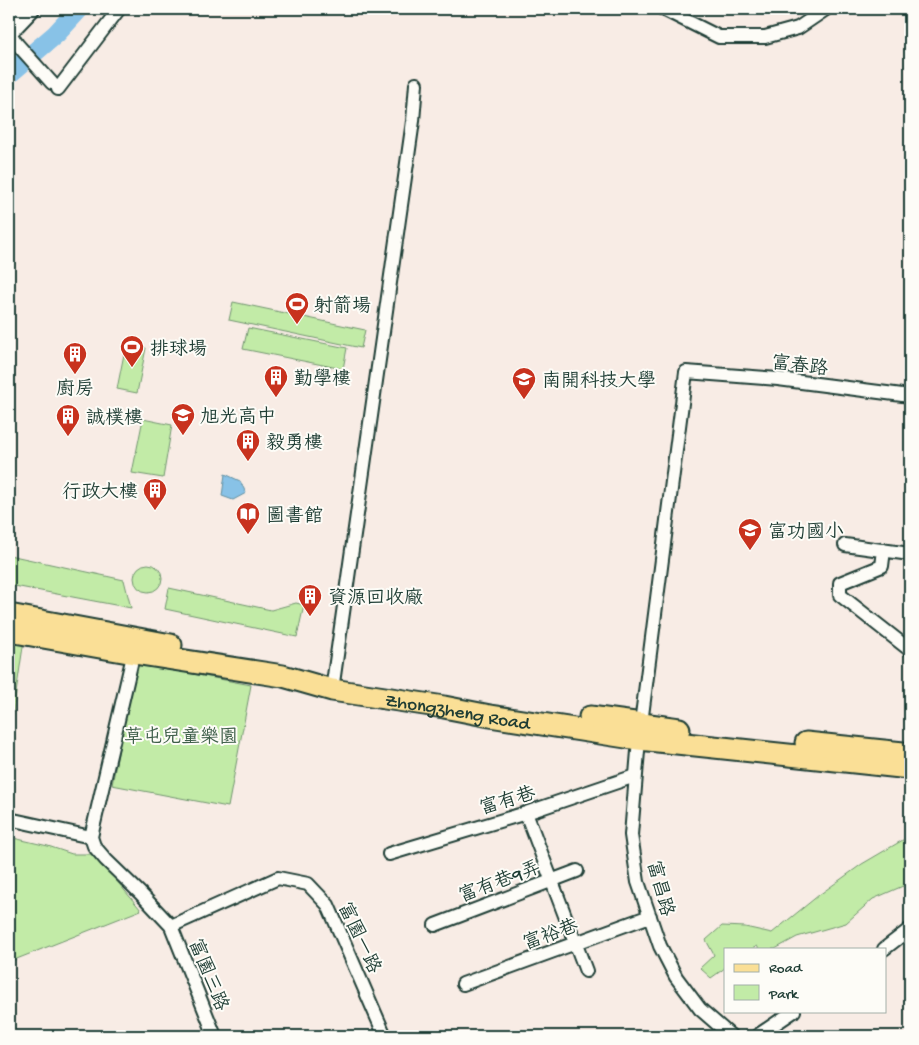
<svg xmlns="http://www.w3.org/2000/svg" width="919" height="1045" font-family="'Gochi Hand','LXGW WenKai TC',sans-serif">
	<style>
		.green { fill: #c2eba7; stroke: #70946e }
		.water { fill: #88c2e7; stroke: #5e8d9f }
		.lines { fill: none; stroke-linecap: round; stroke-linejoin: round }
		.river { stroke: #88c2e7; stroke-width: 20 }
		.minor-casing { stroke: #1f3d34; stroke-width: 16 }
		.tertiary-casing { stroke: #1f3d34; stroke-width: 20 }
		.primary-casing { stroke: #1f3d34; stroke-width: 25 }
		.minor { stroke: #fdfcf7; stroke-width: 12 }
		.tertiary { stroke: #fdfcf7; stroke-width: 16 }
		.primary { stroke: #fadf96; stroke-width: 21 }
		.labels { text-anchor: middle; stroke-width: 4; stroke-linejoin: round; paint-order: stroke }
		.poi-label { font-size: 19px; fill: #1f3d34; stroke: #fdfcf7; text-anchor: start }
		.street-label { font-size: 19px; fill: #1f3d34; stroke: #fdfcf7 }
		.park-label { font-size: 19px; fill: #40604b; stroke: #fdfcf7 }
	</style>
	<rect width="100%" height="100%" fill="#f8ece5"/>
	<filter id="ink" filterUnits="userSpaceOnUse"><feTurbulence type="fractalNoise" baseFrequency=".02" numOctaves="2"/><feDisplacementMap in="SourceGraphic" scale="10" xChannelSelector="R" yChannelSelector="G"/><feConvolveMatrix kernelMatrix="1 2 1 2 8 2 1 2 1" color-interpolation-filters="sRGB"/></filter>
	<g filter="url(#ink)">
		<path class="green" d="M233 302 365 330 361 348 229 320Z
			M248 328 347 348 343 369 243 349Z
			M126 344 146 348 137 393 117 389Z
			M143 419 172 425 163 478 132 473Z
			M9 555 124 580 131 608 9 585Z
			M134 578a14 14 0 1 1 28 0a14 14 0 1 1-28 0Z
			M169 588 271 610 296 603 304 605 297 637 165 609Z
			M9 638 24 640 9 740Z
			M135 663 251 685 228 807 112 785Z
			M9 837 48 846 72 854H94L141 910 9 962Z
			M908 837H910V894L903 886 873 899 846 923 797 937 775 949H759L757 946 752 949H725V968L711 978 700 968 714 955 706 940 722 926 745 927 772 933 819 895 862 864Z"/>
		<path class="water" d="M225 474 240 481 246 493 233 500 222 496Z"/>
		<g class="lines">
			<path class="river" d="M9 74 56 34 79 9"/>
			<g class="minor-casing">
				<path id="minor" d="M663 9 719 37H765L798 28 826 9
					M9 32 17 44 52 83
					M58 89 119 9
					M845 545 910 554
					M884 550 882 566 840 583V595L910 650
					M332 690 413 121 416 84
					M526 813 586 971
					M9 819 91 837 94 846 106 860 140 893 171 926 215 1036
					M91 837 135 647
					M389 854 526 813 635 776
					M435 925 577 871
					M171 926 278 878 308 884 328 905 385 1036
					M884 949 910 929
					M463 984 650 916
					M731 1036 700 1009 676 977 660 946 638 882 631 835 639 739 686 372 778 379 910 396
					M757 1036 794 1011"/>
			</g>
			<g class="tertiary-casing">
				<path id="tertiary" d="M9 32 31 9"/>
			</g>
			<g class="primary-casing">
				<g id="primary">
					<path d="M9 615 171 645"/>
					<path id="s1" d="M9 631 134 653 283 676 332 690 444 707 490 716 639 739 910 768"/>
					<path d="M590 717 679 729"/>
					<path d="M806 743 903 753"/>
				</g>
			</g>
			<use href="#minor" class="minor"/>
			<use href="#tertiary" class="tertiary"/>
			<use href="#primary" class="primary"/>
		</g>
	</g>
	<defs>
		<g id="stadium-pin" transform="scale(1.25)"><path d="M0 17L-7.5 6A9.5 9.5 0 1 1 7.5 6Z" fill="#c8321e" stroke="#fdfcf7"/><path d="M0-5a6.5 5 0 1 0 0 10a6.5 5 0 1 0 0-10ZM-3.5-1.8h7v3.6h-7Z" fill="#fff"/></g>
		<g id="building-pin" transform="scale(1.25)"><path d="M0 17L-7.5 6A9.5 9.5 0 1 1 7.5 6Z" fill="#c8321e" stroke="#fdfcf7"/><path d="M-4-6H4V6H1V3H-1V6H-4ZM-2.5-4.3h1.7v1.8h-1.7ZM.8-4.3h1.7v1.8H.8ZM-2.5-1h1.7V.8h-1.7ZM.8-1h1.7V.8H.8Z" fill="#fff"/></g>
		<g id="university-pin" transform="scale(1.25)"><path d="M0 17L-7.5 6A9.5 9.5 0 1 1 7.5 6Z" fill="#c8321e" stroke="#fdfcf7"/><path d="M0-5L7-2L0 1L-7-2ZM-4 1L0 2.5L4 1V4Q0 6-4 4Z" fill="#fff"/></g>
		<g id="school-pin" transform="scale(1.25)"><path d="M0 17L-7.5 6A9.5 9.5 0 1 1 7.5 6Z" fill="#c8321e" stroke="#fdfcf7"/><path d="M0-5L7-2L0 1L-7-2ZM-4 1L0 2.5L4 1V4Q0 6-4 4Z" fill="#fff"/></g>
		<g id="library-pin" transform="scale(1.25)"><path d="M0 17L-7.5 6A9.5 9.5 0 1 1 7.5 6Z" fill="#c8321e" stroke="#fdfcf7"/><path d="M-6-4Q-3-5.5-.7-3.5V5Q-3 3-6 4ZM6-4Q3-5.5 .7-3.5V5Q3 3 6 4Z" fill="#fff"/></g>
	</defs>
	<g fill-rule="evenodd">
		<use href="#stadium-pin" x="297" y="304"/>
		<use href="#stadium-pin" x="132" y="347"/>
		<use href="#building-pin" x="75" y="354"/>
		<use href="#building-pin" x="276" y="377"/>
		<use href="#university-pin" x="524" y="379"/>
		<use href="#school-pin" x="183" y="415"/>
		<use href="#building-pin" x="68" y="416"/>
		<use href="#building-pin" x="248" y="441"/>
		<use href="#building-pin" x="155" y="490"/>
		<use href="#library-pin" x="248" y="514"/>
		<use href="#school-pin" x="750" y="530"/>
		<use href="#building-pin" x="310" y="596"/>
	</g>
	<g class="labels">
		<g class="poi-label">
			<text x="314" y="311">射箭場</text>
			<text x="150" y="354">排球場</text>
			<text x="294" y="384">勤學樓</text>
			<text x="542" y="386">南開科技大學</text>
			<text x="75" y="394" text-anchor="middle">廚房</text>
			<text x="200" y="422">旭光高中</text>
			<text x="86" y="423">誠樸樓</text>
			<text x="266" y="448">毅勇樓</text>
			<text x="138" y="497" text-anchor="end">行政大樓</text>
			<text x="266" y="521">圖書館</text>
			<text x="768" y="537">富功國小</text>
			<text x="328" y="603">資源回收廠</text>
		</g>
		<g class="street-label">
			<text transform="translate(800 364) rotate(7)" y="7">富春路</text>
			<text dy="7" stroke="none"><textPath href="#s1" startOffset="456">Zhongzheng Road</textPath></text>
			<text transform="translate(507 799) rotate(-17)" y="7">富有巷</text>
			<text transform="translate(499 880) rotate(-21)" y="7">富有巷9弄</text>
			<text transform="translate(662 888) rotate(75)" y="7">富昌路</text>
			<text transform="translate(550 933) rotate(-20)" y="7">富裕巷</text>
			<text transform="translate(361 937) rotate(65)" y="7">富園一路</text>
			<text transform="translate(210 974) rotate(68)" y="7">富園三路</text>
		</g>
		<g class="park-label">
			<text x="181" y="742">草屯兒童樂園</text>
		</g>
	</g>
	<rect width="919" height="1045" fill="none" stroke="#fdfcf7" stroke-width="30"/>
	<rect x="15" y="15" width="889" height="1015" fill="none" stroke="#1f3d34" stroke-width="2" filter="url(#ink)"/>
	<rect x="724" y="948" width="162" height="65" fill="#fdfcf7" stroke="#a4b0a9"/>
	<rect x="734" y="964" width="25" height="8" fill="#fadf96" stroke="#a4b0a9"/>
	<text x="769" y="972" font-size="15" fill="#1f3d34">Road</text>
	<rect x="734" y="985" width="25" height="15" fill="#c2eba7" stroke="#a4b0a9"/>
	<text x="769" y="998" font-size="15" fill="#1f3d34">Park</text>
</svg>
